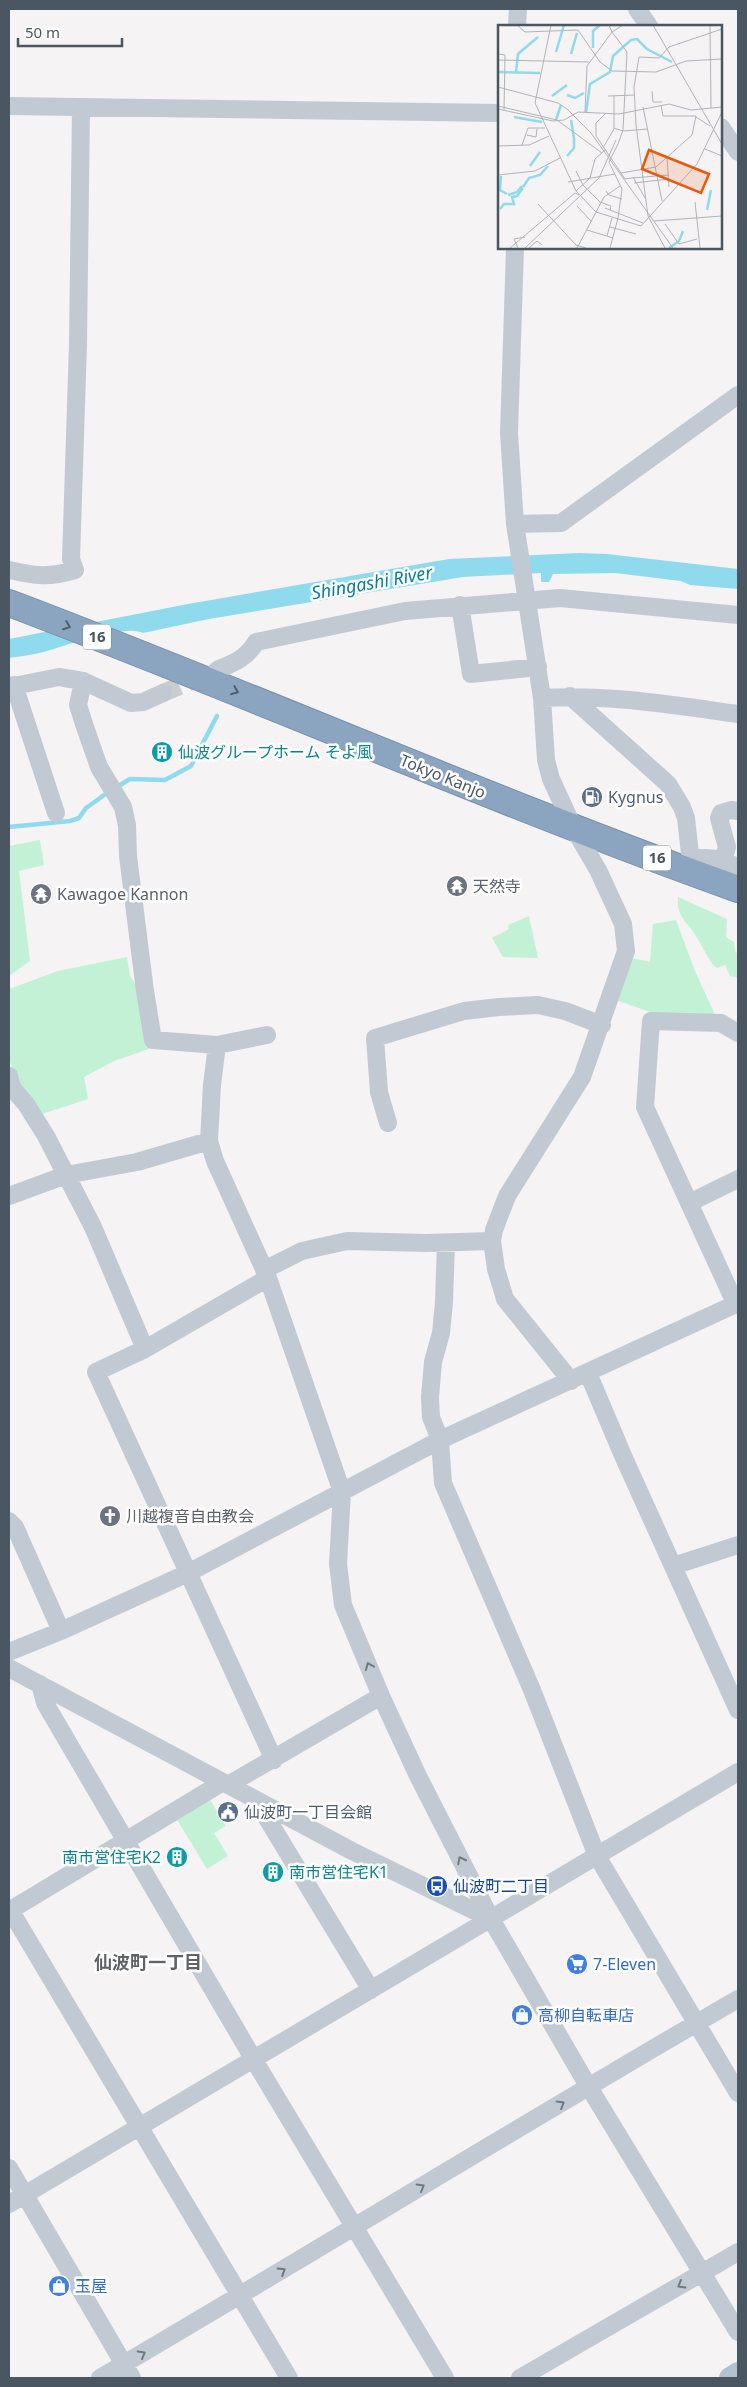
<svg xmlns="http://www.w3.org/2000/svg" width="747" height="2387" font-family="'Noto Sans','Noto Sans JP',sans-serif">
	<style>
		.green { fill: #c3f1d5 }
		.water { fill: #90daee }
		.lines { fill: none; stroke-linecap: round; stroke-linejoin: round }
		.stream { stroke: #90daee; stroke-width: 4.5 }
		.minor-tunnel { stroke: #caccce; stroke-width: 18; stroke-dasharray: 18 9; stroke-linecap: butt }
		.highway-casing { stroke: #7690ad; stroke-width: 28 }
		.minor { stroke: #c1cad2; stroke-width: 18 }
		.major { stroke: #b3c2d1; stroke-width: 22 }
		.highway { stroke: #8ba5c1; stroke-width: 26 }
		.oneway { stroke: #505e6b }
		.oneway2 { stroke: #6e7983 }
		.labels { text-anchor: middle; stroke-width: 5; stroke-linejoin: round; paint-order: stroke }
		.shield { fill: #fff; stroke: #808990; stroke-width: 1 }
		.shield-label { font-size: 15px; font-weight: bold; fill: #4a5661 }
		.culture-label { font-size: 16px; fill: #0d838f; stroke: #fff; text-anchor: start }
		.street-label { font-size: 16px; fill: #4a5661; stroke: #fff }
		.service-label { font-size: 16px; fill: #4e5e75; stroke: #fff; text-anchor: start }
		.worship-label { font-size: 16px; fill: #5b616d; stroke: #fff; text-anchor: start }
		.transit-label { font-size: 16px; fill: #164399; stroke: #fff; text-anchor: start }
		.shop-label { font-size: 16px; fill: #366cbe; stroke: #fff; text-anchor: start }
		.water-label { font-size: 18px; font-style: italic; fill: #0c7c9b; stroke: #fff }
		.neighbourhood-label { font-size: 18px; font-weight: bold; fill: #5f6368; stroke: #fff }
		.inset-river { fill: none; stroke: #90daee; stroke-width: 2.5 }
		.inset-road { fill: none; stroke: #b1b4b9; stroke-width: 1 }
		.view { fill: #e8590c; fill-opacity: 0.15; stroke: #e8590c; stroke-width: 2.5 }
		.inset-edge { fill: none; stroke: #4a5661; stroke-width: 2.5 }
	</style>
	<rect width="100%" height="100%" fill="#f5f3f3"/>
	<path class="green" d="M40 840 44 865 19 871 30 961 9 976V846Z
		M678 897 727 919 726 937 734 942 735 951 738 954V978L730 976 725 965 717 968 713 965C706 955 701 943 694 933 685 920 676 915 678 897Z
		M529 916 538 958 503 957 492 938 509 929 508 925Z
		M676 920 695 971 716 1017H664L616 1000 628 957 650 962 653 924Z
		M127 957 130 976 142 994 149 1049 114 1061 84 1077 88 1099 39 1115 17 1084 9 1058V989L58 971Z
		M209 1798 226 1826 214 1833 228 1856 207 1869 176 1818Z"/>
	<path class="water" d="M579 553 607 554 738 569V589L690 585 681 581 615 573 553 574 549 582H541V573L463 577 209 619 143 633C125 624 68 645 47 651 34 655 21 656 9 658V639L188 604 449 559Z"/>
	<g class="lines">
		<path class="stream" d="M117 787 130 779 165 780 191 766 217 716
			M9 827 70 821 79 818 86 808 107 793"/>
		<path class="minor-tunnel" d="M163 693 203 676"/>
		<g class="highway-casing">
			<path id="highway" d="M9 603C253 695 492 801 738 889"/>
		</g>
		<path class="minor" d="M637 9 649 26
			M517 26 518 9
			M9 106 500 113
			M721 127 738 152
			M515 248 509 433 515 524 542 698 546 760 551 779 574 829 598 870 623 924 626 951 582 1077 507 1196 494 1230 492 1241 496 1269 505 1299 571 1381
			M515 524 561 523 738 395
			M9 570C37 576 48 578 75 570L71 559 78 344 81 107
			M460 605 471 674 538 667
			M217 670C234 663 247 658 256 642L405 611 560 598 738 615
			M83 681 78 705 85 727 99 767 123 807 127 825 128 856 145 991 153 1040 217 1045 267 1035
			M14 685 56 813
			M9 687 59 677 83 681 131 703 143 702 163 693
			M570 696 668 784 682 807 686 818 692 872
			M542 698C608 694 673 705 738 714
			M691 857 718 859 738 867
			M723 861 727 847 719 818 721 813 731 810 738 811
			M9 1076 12 1088 26 1104 46 1136 93 1227 145 1349
			M388 1123 379 1092 375 1038 464 1011 499 1007 538 1005 565 1011 602 1025
			M209 1141 212 1085 217 1045
			M9 1196 66 1175 137 1162 209 1141 215 1161 268 1278 342 1492 338 1564 343 1605 381 1696 418 1776 491 1919 584 2079 738 2332
			M689 1203 738 1179
			M446 1243 444 1302 441 1333 433 1362 430 1397 431 1417 440 1440 443 1483 532 1690 597 1856 738 2093
			M264 1270 302 1251 347 1241 426 1243 492 1241
			M268 1278 145 1349 96 1372 274 1760
			M736 1305 645 1107 651 1021 721 1023 738 1033
			M588 1373 624 1458 738 1710
			M9 1521 15 1527 61 1631
			M673 1566 738 1545
			M9 1652 61 1631 188 1573 440 1440 738 1303
			M9 1668 352 1851 491 1919
			M40 1684 45 1703 254 2060 445 2378
			M228 1785 381 1696
			M265 1805V1815L371 1990
			M9 1908 289 2378
			M9 1911 223 1782
			M9 2168 132 2378
			M9 2204 738 1772
			M100 2378C313 2253 524 2123 738 1999
			M520 2378 738 2252"/>
		<path class="major" d="M730 2378 738 2373"/>
		<use href="#highway" class="highway"/>
	</g>
	<defs><path id="oneway-chevron" d="M-2-3.5L2.5 0L-2 3.5" fill="none" stroke-width="1.6" stroke-linecap="round" stroke-linejoin="round" transform="scale(1.25)"/></defs>
	<g class="oneway">
		<use href="#oneway-chevron" transform="translate(67 626) rotate(21)"/>
		<use href="#oneway-chevron" transform="translate(235 691) rotate(22)"/>
	</g>
	<g class="oneway2">
		<use href="#oneway-chevron" transform="translate(369 1666) rotate(-112)"/>
		<use href="#oneway-chevron" transform="translate(461 1860) rotate(-117)"/>
		<use href="#oneway-chevron" transform="translate(561 2104) rotate(-31)"/>
		<use href="#oneway-chevron" transform="translate(421 2187) rotate(-30)"/>
		<use href="#oneway-chevron" transform="translate(282 2271) rotate(-32)"/>
		<use href="#oneway-chevron" transform="translate(681 2285) rotate(150)"/>
		<use href="#oneway-chevron" transform="translate(142 2354) rotate(-30)"/>
	</g>
	<defs>
		<g id="building-disc" transform="scale(1.125)"><circle r="9.5" fill="#0f9aa8" stroke="#fff"/><path d="M-4-6H4V6H1V3H-1V6H-4ZM-2.5-4.3h1.7v1.8h-1.7ZM.8-4.3h1.7v1.8H.8ZM-2.5-1h1.7V.8h-1.7ZM.8-1h1.7V.8H.8Z" fill="#fff"/></g>
		<g id="fuel-disc" transform="scale(1.125)"><circle r="9.5" fill="#5c6f8a" stroke="#fff"/><path d="M-5.5-6h7V0h2V4h1.3V-2.5L3-4.5l.8-.8L6-3V5H2.5V1h-1V6h-7ZM-4.2-4.7v3.2H.2V-4.7Z" fill="#fff"/></g>
		<g id="temple-disc" transform="scale(1.125)"><circle r="9.5" fill="#6b7280" stroke="#fff"/><path d="M0-6L5-2H3V0L6.5 2.5H4V6H1.5V3h-3V6H-4V2.5H-6.5L-3 0V-2H-5Z" fill="#fff"/></g>
		<g id="church-disc" transform="scale(1.125)"><circle r="9.5" fill="#6b7280" stroke="#fff"/><path d="M-1.2-6h2.4v3.5h3.3v2.4h-3.3V6h-2.4V-.1h-3.3v-2.4h3.3Z" fill="#fff"/></g>
		<g id="civic-disc" transform="scale(1.125)"><circle r="9.5" fill="#5c6f8a" stroke="#fff"/><path d="M-.6-6.5H3V-4.5H.6V-3L4-1V1h2V6H-6V1h2V-1L-.6-3ZM-1.2 2.5V6h2.4V2.5Z" fill="#fff"/></g>
		<g id="bus-disc" transform="scale(1.125)"><circle r="9.5" fill="#1a4fb4" stroke="#fff"/><path d="M-5-6H5V4H4V6H2V4H-2V6H-4V4H-5ZM-3.5-4V0h7V-4ZM-3.5 1.2v1.5H-2V1.2ZM2 1.2v1.5H3.5V1.2Z" fill="#fff"/></g>
		<g id="supermarket-disc" transform="scale(1.125)"><circle r="9.5" fill="#3f7fe0" stroke="#fff"/><path d="M-6-5.5h2.5l.6 2H6L4.5 2H-2.5L-4.4-4H-6ZM-1.5 3.2a1.3 1.3 0 1 0 .1 0ZM3 3.2a1.3 1.3 0 1 0 .1 0Z" fill="#fff"/></g>
		<g id="shop-disc" transform="scale(1.125)"><circle r="9.5" fill="#3f7fe0" stroke="#fff"/><path d="M-5-2.5h2.3a2.7 3.5 0 0 1 5.4 0H5L5.5 6h-11ZM-1.5-2.5h3a1.5 2.3 0 0 0-3 0Z" fill="#fff"/></g>
	</defs>
	<g fill-rule="evenodd">
		<use href="#building-disc" x="162" y="752"/>
		<use href="#fuel-disc" x="592" y="797"/>
		<use href="#temple-disc" x="457" y="886"/>
		<use href="#temple-disc" x="41" y="894"/>
		<use href="#church-disc" x="110" y="1516"/>
		<use href="#civic-disc" x="228" y="1812"/>
		<use href="#building-disc" x="177" y="1857"/>
		<use href="#building-disc" x="273" y="1872"/>
		<use href="#bus-disc" x="437" y="1886"/>
		<use href="#supermarket-disc" x="577" y="1964"/>
		<use href="#shop-disc" x="522" y="2015"/>
		<use href="#shop-disc" x="59" y="2286"/>
	</g>
	<g class="labels">
		<g class="shield">
			<rect x="83" y="624.5" width="28" height="25" rx="4"/>
			<rect x="643" y="845.5" width="28" height="25" rx="4"/>
		</g>
		<g class="shield-label">
			<text x="97" y="642">16</text>
			<text x="657" y="863">16</text>
		</g>
		<g class="culture-label">
			<text x="178" y="758">仙波グループホーム そよ風</text>
			<text x="161" y="1863" text-anchor="end">南市営住宅K2</text>
			<text x="289" y="1878">南市営住宅K1</text>
		</g>
		<g class="street-label">
			<text transform="translate(443 776) rotate(22)" y="6">Tokyo Kanjo</text>
		</g>
		<g class="service-label">
			<text x="608" y="803">Kygnus</text>
			<text x="244" y="1818">仙波町一丁目会館</text>
		</g>
		<g class="worship-label">
			<text x="473" y="892">天然寺</text>
			<text x="57" y="900">Kawagoe Kannon</text>
			<text x="126" y="1522">川越複音自由教会</text>
		</g>
		<g class="transit-label">
			<text x="453" y="1892">仙波町二丁目</text>
		</g>
		<g class="shop-label">
			<text x="593" y="1970">7-Eleven</text>
			<text x="538" y="2021">高柳自転車店</text>
			<text x="75" y="2292">玉屋</text>
		</g>
		<g class="water-label">
			<text transform="translate(372 583) rotate(-10)" y="6">Shingashi River</text>
		</g>
		<g class="neighbourhood-label">
			<text x="148" y="1969">仙波町一丁目</text>
		</g>
	</g>
	<g transform="translate(498 25)">
		<rect width="224" height="224" fill="#f5f3f3"/>
		<path class="inset-river" d="M95 23V6L102 0M58 27 66 0M73 29 79 8M0 47 42 48M18 47 20 29 40 12M69 70 77 73 86 68M54 71 69 60M88 88 92 59 112 47 115 31 133 15 139 14 149 24 174 37M16 92 44 97M58 95 63 80M73 95 76 113M69 131 76 123V113M32 141 42 127M3 151 2 165 9 169M25 162 31 153 42 150 50 141M10 170 19 167 24 161M2 184 6 179H16L14 172 19 171 25 163M209 185 213 165M171 223 181 216 185 206"/>
		<path class="inset-road" d="M19 0 27 7 52 6M53 0 37 78 78 166M155 0 224 119M212 0 213 83M80 5 102 37 114 46 158 47 188 36 224 34M52 6 80 5M0 29 7 30 6 85M0 35 91 37M0 62 60 78 69 84 93 108 175 223M154 66 155 77H164M110 71 137 70M163 80 165 91H198M0 81 59 95 104 128M145 82 164 176M0 84 55 96 66 95 80 87 121 89 171 79 193 85 224 82M87 87 89 41 114 7 111 0M198 92 212 101M116 103 125 106 150 104M29 110 38 112 39 104M98 111 127 154 134 153M98 111V98L108 88M120 119 125 105 129 27 114 7 125 0M24 120 30 103H47M0 121 31 120 51 111M106 121 116 104V71M207 124 224 131M169 132 171 162M78 146 85 160 102 177 113 181 112 185M123 148 158 142 194 110 198 91M0 150 37 146 62 133M135 152 147 173M134 153 171 150M70 157 117 149M136 158 171 154M78 166 92 153 97 134 108 124M78 166 98 187 143 201 199 139 224 87M108 166 111 170 124 174M197 177 202 223M40 179 78 220 88 223M79 181 93 196M107 183 145 198M150 191 138 100 136 62 141 32 161 33 171 22 224 4M150 191 167 223M120 193 124 164 111 137 120 119M156 196 224 191M167 199 181 219 199 214M112 202 138 209M89 205 115 213M109 211 114 193M12 223 77 168 81 170M20 223 16 214 27 212M27 223 101 153 118 115M31 223 39 216 44 220M79 223 106 172 122 161M112 223 120 193"/>
		<path class="view" d="M151 125 211 149 203 168 144 144Z"/>
		<rect width="224" height="224" class="inset-edge"/>
	</g>
	<rect width="747" height="2387" fill="none" stroke="#4a5661" stroke-width="20"/>
	<path d="M18 38v8h104v-8" fill="none" stroke="#4a5661" stroke-width="2.5"/>
	<text x="25" y="38" font-size="15" fill="#4a5661" stroke="#ffffff" stroke-width="4" paint-order="stroke">50 m</text>
</svg>
